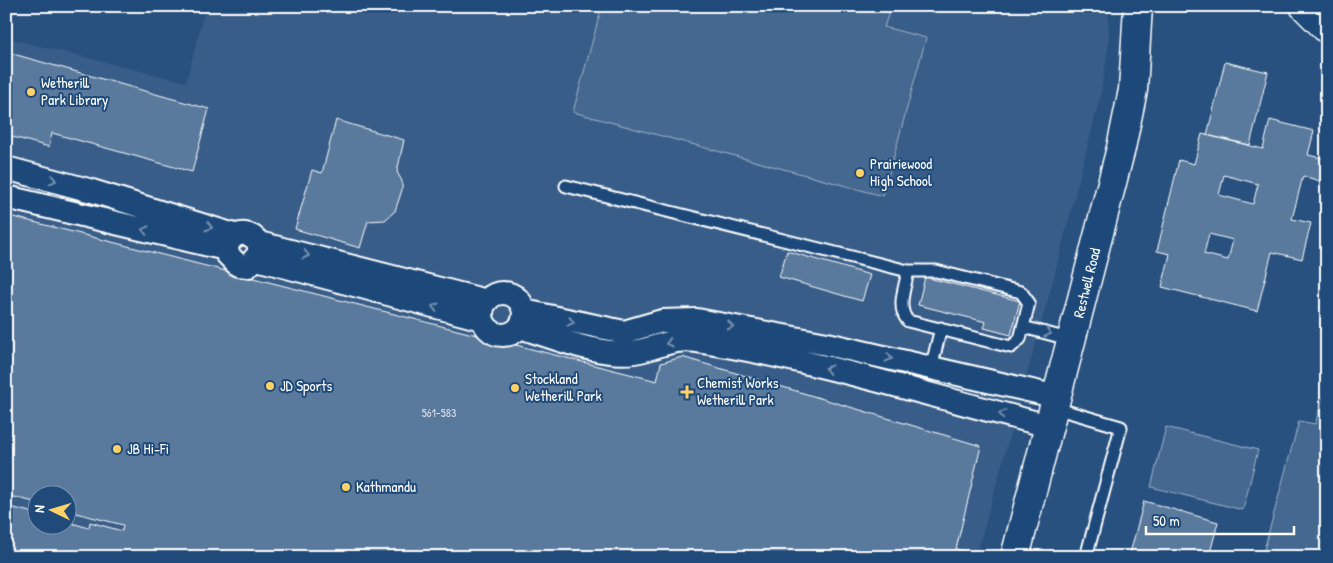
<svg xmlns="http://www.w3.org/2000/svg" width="1333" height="563" font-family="'Patrick Hand',sans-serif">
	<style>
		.built { fill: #375d88; fill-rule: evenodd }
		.green { fill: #446890; stroke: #a2b4c8 }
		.building { fill: #5a7a9d; stroke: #fff; fill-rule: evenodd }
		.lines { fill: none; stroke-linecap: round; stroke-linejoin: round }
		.lane-casing { stroke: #fff; stroke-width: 15 }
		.street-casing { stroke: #fff; stroke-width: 26 }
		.secondary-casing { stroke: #fff; stroke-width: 31 }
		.lane { stroke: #1f4a7a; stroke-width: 11 }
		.street { stroke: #1f4a7a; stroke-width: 22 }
		.secondary { stroke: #1f4a7a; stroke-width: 28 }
		.oneway { stroke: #7992af }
		.poi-dot { fill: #ffd166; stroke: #1f4a7a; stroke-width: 2 }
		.labels { text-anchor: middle; stroke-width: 4; stroke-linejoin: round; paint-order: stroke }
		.number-label { font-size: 12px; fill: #d6dee6 }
		.poi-label { font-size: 15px; fill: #fff; stroke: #1f4a7a; text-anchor: start }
		.street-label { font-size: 15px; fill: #fff; stroke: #1f4a7a }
	</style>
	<rect width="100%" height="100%" fill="#28517f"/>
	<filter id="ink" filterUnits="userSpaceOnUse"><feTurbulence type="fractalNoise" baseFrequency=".02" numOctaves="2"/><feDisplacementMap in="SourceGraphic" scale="10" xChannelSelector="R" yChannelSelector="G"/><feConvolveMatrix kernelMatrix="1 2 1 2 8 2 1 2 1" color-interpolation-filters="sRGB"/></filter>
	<g filter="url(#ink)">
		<path class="built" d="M206 6H1108L1109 42 1101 94 1053 281 976 557H6V38L186 82ZM38 496H68V526H38Z"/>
		<path class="green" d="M602 6H891L884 27 926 38 883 196 573 112Z
			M1327 384V557H1262L1299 421 1315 424Z
			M1166 427 1258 450 1243 510 1151 487Z"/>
		<path class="building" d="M6 52 209 109 192 172 52 133 49 147 6 135Z
			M1225 62 1268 72 1250 145 1207 135Z
			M336 120 404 140 397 172 402 181V190L395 211 385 220 368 221 360 248 295 229 312 170 322 173Z
			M1270 120 1314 131 1308 155 1326 159 1320 181 1303 176 1292 219 1311 223 1302 259 1272 252 1257 311 1162 287 1170 254 1157 251 1179 160 1194 164 1202 134 1263 149ZM1224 175 1258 184 1253 204 1219 195ZM1209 234 1233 240 1228 260 1204 254Z
			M6 215 657 381 661 363 682 357 981 446 956 549 977 554 976 557H6V506L38 514V526H68V522L89 528 90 522 122 531 123 525 68 511V496H38V503L6 495Z
			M787 251 870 275 862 301 779 277Z
			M925 277 1020 301 1011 335 984 328 986 322 918 305Z
			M1144 501 1218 522 1209 557H1129Z"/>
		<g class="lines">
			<g class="lane-casing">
				<path id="lane" d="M566 186 908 271H936L1021 292 1029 303 1020 339 1011 347 908 321C896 308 905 288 908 271
					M1023 327 1072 340
					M931 368 941 328
					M1055 408 1121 427 1086 557"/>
			</g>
			<g class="street-casing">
				<path id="street" d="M6 168 92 191 234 235
					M6 197 226 249
					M259 243V254L248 266 238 265 227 254C225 234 247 226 259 243L487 301
					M257 259 482 319
					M482 314a21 21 0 1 1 42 0a21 21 0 1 1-42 0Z
					M524 311 624 332 662 321 697 320 827 344 1058 397
					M520 327C553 337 600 357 634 352 655 349 674 337 696 341 814 359 934 397 1049 426"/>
			</g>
			<g class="secondary-casing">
				<path id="secondary" d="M1304 6 1327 29
					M1015 557 1121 148 1133 90 1138 6"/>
			</g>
			<use href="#lane" class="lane"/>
			<use href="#street" class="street"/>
			<use href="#secondary" class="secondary"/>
		</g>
		<defs><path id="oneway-chevron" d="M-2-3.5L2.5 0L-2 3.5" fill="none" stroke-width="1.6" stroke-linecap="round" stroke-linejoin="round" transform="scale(1.25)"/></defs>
		<g class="oneway">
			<use href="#oneway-chevron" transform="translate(53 180) rotate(15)"/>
			<use href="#oneway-chevron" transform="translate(209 227) rotate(17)"/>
			<use href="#oneway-chevron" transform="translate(145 230) rotate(-167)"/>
			<use href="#oneway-chevron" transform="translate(306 255) rotate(14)"/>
			<use href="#oneway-chevron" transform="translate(435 307) rotate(-165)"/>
			<use href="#oneway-chevron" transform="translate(571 322) rotate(13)"/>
			<use href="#oneway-chevron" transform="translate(730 326) rotate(10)"/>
			<use href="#oneway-chevron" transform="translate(1048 333) rotate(15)"/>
			<use href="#oneway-chevron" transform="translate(669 343) rotate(165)"/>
			<use href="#oneway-chevron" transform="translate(889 358) rotate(13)"/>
			<use href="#oneway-chevron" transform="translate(828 369) rotate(-166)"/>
			<use href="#oneway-chevron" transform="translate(1002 414) rotate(-166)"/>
		</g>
	</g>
	<g class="poi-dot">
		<circle cx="31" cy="92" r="5"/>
		<circle cx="860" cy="173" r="5"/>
		<circle cx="270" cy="386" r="5"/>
		<circle cx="515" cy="388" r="5"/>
		<path d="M684.5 384.5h5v5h5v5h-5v5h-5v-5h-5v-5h5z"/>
		<circle cx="117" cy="449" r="5"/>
		<circle cx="346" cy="487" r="5"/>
	</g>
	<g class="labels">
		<g class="number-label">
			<text x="439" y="417">561-583</text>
		</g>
		<g class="poi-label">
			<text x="41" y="88">Wetherill<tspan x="41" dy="17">Park Library</tspan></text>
			<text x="870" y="169">Prairiewood<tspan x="870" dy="17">High School</tspan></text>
			<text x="525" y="384">Stockland<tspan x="525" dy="17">Wetherill Park</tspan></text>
			<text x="697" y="388">Chemist Works<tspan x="697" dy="17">Wetherill Park</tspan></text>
			<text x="280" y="391">JD Sports</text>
			<text x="127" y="454">JB Hi-Fi</text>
			<text x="356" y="492">Kathmandu</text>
		</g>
		<g class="street-label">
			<text transform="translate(1087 283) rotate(-76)" y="5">Restwell Road</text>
		</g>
	</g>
	<rect width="1333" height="563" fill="none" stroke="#1f4a7a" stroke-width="25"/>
	<rect x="12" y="12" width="1308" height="538" fill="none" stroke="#fff" stroke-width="2" filter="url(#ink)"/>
	<g transform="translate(52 510) rotate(275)"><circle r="24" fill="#1f4a7a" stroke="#7992af"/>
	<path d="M0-4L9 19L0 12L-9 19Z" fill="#ffd166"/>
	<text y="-8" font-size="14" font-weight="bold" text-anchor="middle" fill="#ffffff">N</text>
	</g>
	<path d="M1146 526v8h148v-8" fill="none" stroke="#ffffff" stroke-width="2.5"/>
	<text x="1153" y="526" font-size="15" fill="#ffffff" stroke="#1f4a7a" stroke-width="4" paint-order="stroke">50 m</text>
</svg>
